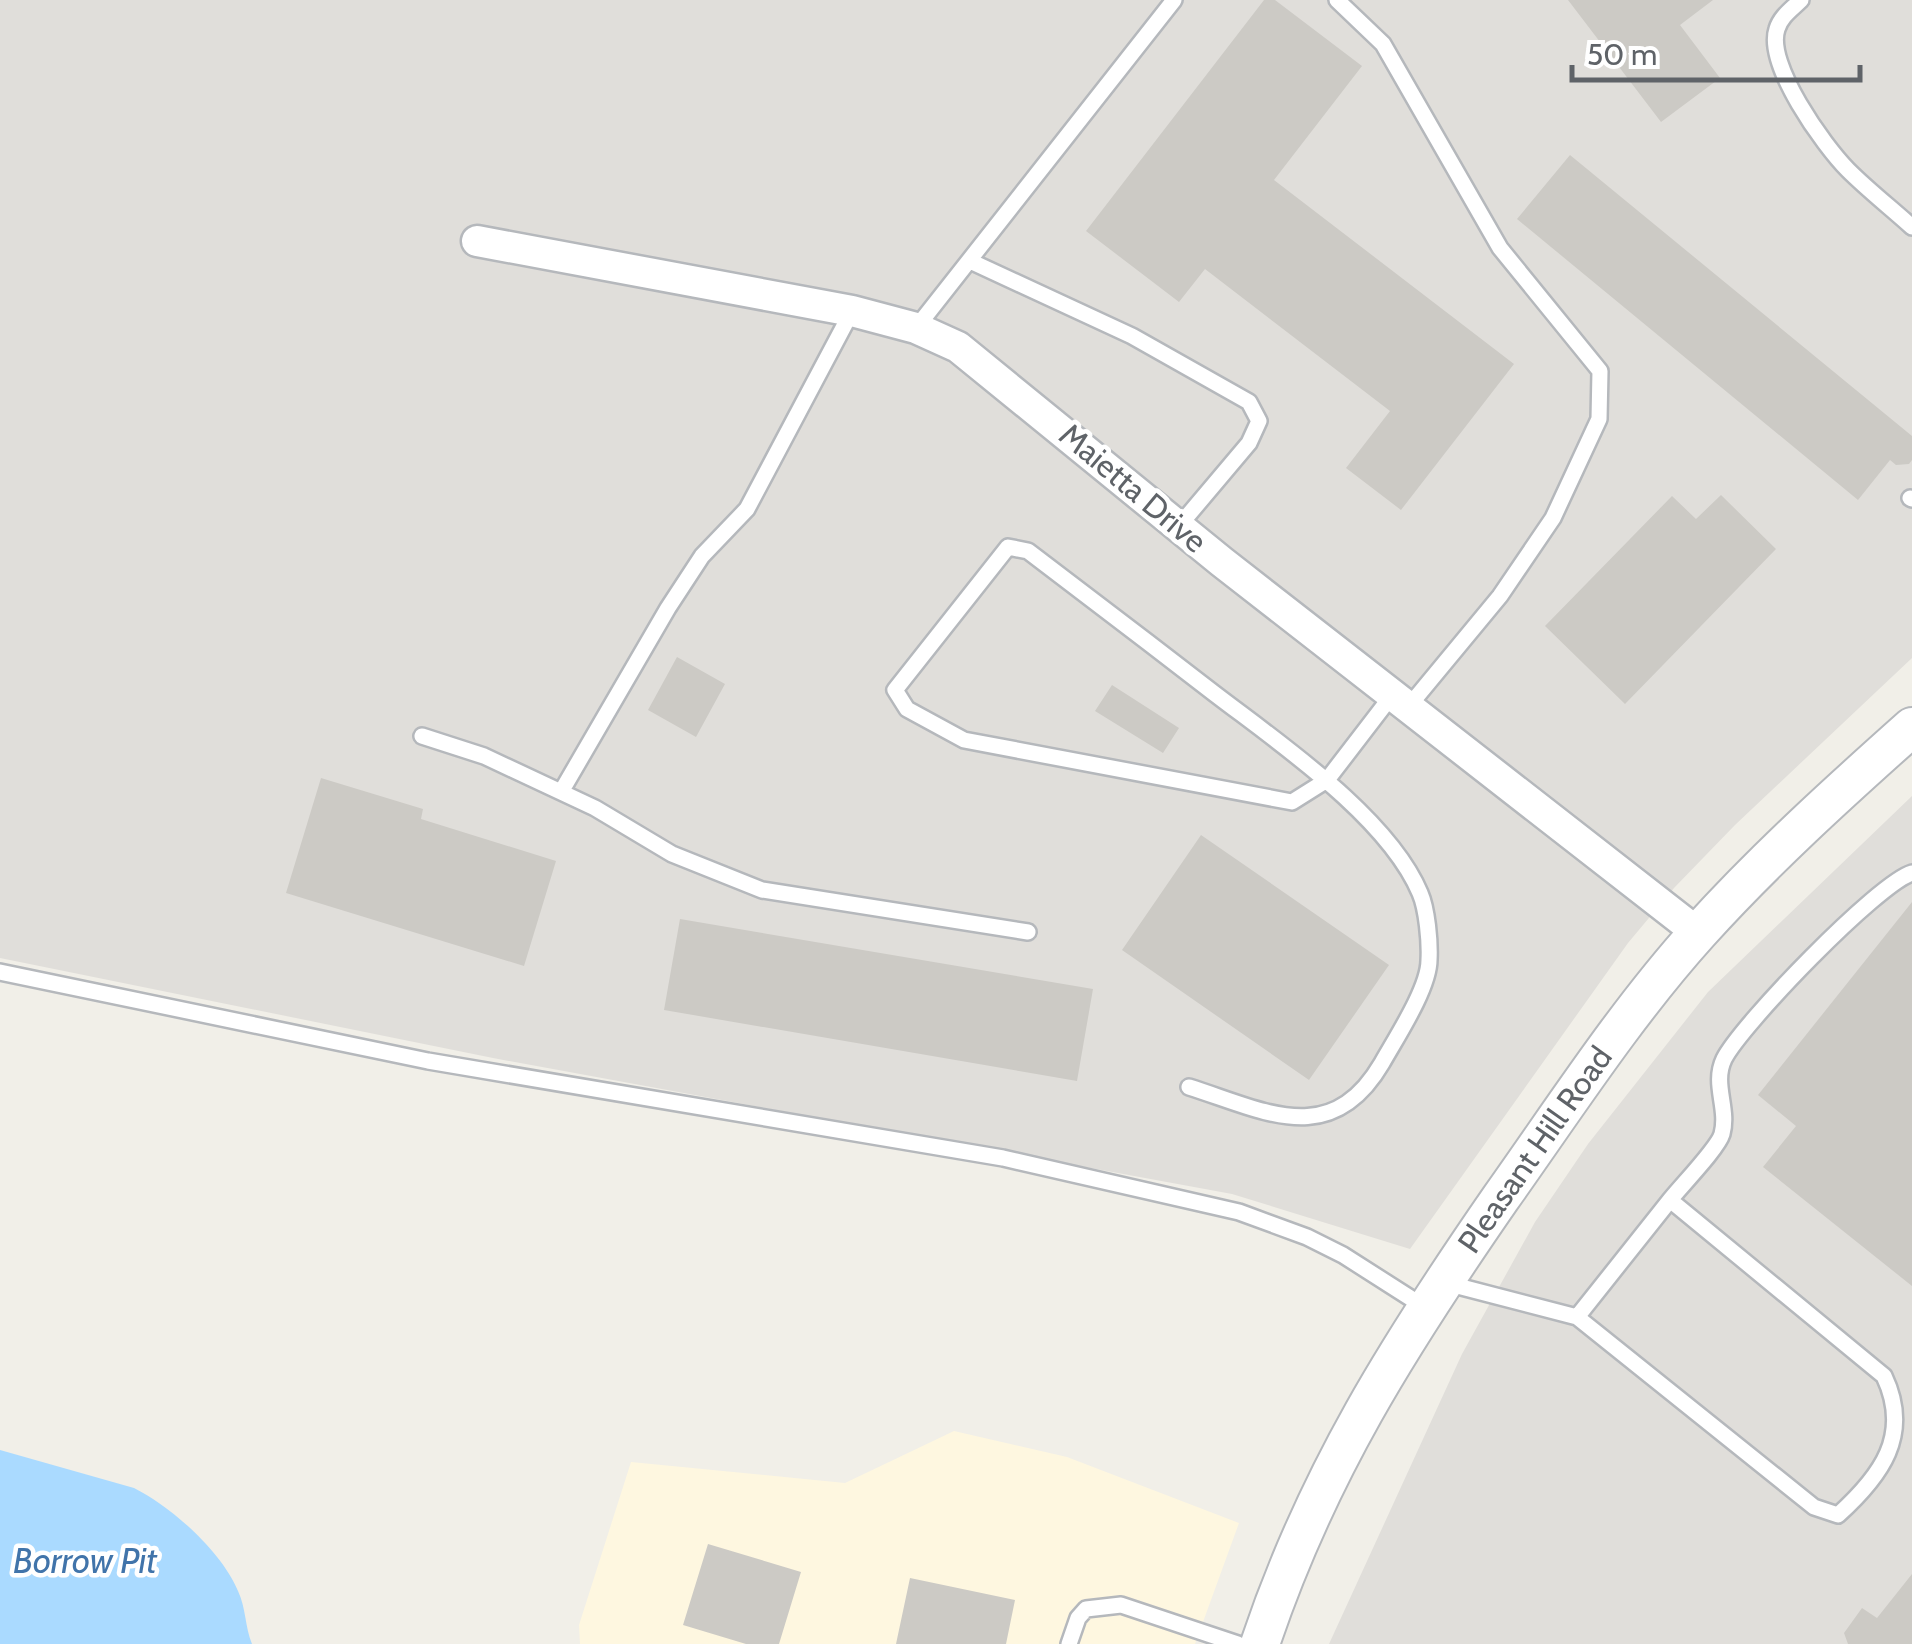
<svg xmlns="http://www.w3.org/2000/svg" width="1912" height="1644" font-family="Cabin,sans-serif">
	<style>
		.commercial { fill: #fef7e0 }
		.industrial { fill: #e0deda }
		.water { fill: #aadaff }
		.building { fill: #cccac5 }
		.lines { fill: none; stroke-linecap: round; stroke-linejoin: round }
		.service-casing { stroke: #b5b8bc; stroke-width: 20 }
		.minor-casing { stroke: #b5b8bc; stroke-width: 35 }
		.tertiary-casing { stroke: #b5b8bc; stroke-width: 42 }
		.service { stroke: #fff; stroke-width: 15 }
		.minor { stroke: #fff; stroke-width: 30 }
		.tertiary { stroke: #fff; stroke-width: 38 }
		.labels { text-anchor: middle; stroke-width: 9; stroke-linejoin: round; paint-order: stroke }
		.street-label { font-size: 32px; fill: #5f6368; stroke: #fff }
		.water-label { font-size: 35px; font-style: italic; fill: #4174aa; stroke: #fff }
	</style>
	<rect width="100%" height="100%" fill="#f1efe8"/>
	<path class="commercial" d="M954 1431 1067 1457 1239 1523 1195 1644H580L579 1625 631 1462 845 1483Z"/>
	<path class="industrial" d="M0 0H1912V658L1735 825 1674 888 1628 943 1410 1249 1232 1194 493 1058 0 958Z
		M1912 796V1644H1329L1462 1354 1535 1222 1588 1144 1708 992Z"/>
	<path class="water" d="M0 1450 134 1488C172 1507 222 1552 238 1591 246 1608 245 1627 252 1644H0Z"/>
	<path class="building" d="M1264 0H1275L1362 66 1274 180 1514 364 1401 510 1346 468 1390 411 1205 269 1179 302 1086 231Z
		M1568 0H1713L1680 25 1720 78 1661 122Z
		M1570 155 1912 436V460L1909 464 1896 465 1890 460 1858 500 1517 219Z
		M1721 495 1776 549 1625 704 1545 626 1672 496 1696 519Z
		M677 657 725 684 696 737 648 710Z
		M1112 685 1179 728 1163 753 1095 711Z
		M321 778 423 809 421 819 556 861 524 966 286 893Z
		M1201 835 1389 965 1309 1080 1122 950Z
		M1912 902V1286L1763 1167 1796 1126 1758 1095Z
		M680 919 1093 989 1077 1081 664 1010Z
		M708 1544 801 1572 779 1644H746L683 1625Z
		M1912 1574V1644H1848L1844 1633 1862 1608 1877 1618Z
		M910 1578 1015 1600 1006 1644H896Z"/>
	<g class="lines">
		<g class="service-casing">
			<path id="service" d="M1337 0 1383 44 1500 248 1600 371 1599 419 1553 518 1500 596 1409 706
				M1801 0C1792 9 1781 16 1777 29 1765 64 1824 146 1848 170 1868 190 1891 208 1912 227
				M970 261 1132 336 1249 402 1259 421 1249 443 1179 526
				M916 328 1174 0
				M1910 498 1912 499
				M422 736 484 756 595 808 672 854 762 890 1028 932
				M561 792 668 608 702 556 747 509 852 311
				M0 972 428 1061 1003 1158 1239 1212 1307 1237 1343 1255 1426 1308
				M1189 1087C1265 1111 1331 1150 1382 1063 1396 1038 1429 988 1429 960 1430 942 1427 909 1420 893 1388 817 1279 743 1215 694 1153 646 1090 598 1028 551L1008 547 895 690 907 709 964 740 1292 802 1327 780 1393 694
				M1670 1200C1681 1186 1718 1148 1722 1134 1729 1108 1712 1084 1724 1059 1741 1025 1878 883 1912 873
				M1446 1283 1577 1317 1814 1507 1838 1515C1881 1476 1912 1435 1884 1376L1670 1200 1577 1317
				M1069 1644 1078 1618 1086 1609 1121 1605 1238 1644"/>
		</g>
		<g class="minor-casing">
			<path id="minor" d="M477 241 852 311 916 328 958 347 1222 562 1698 933"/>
		</g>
		<g class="tertiary-casing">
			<g id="tertiary">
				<path id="s1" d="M1260 1644C1317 1474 1399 1345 1500 1199 1564 1109 1625 1014 1699 932 1765 859 1839 792 1912 727"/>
			</g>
		</g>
		<use href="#service" class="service"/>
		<use href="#minor" class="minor"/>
		<use href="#tertiary" class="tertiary"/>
	</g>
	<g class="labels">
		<g class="street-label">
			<text transform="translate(1133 488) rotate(40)" y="11">Maietta Drive</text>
			<text dy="11" stroke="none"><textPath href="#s1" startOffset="568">Pleasant Hill Road</textPath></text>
		</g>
		<g class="water-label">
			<text x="85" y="1573">Borrow Pit</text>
		</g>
	</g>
	<path d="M1572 65v15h288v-15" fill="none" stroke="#5f6368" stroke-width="5"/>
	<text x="1587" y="65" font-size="30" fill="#5f6368" stroke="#ffffff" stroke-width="8" paint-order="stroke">50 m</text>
</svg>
